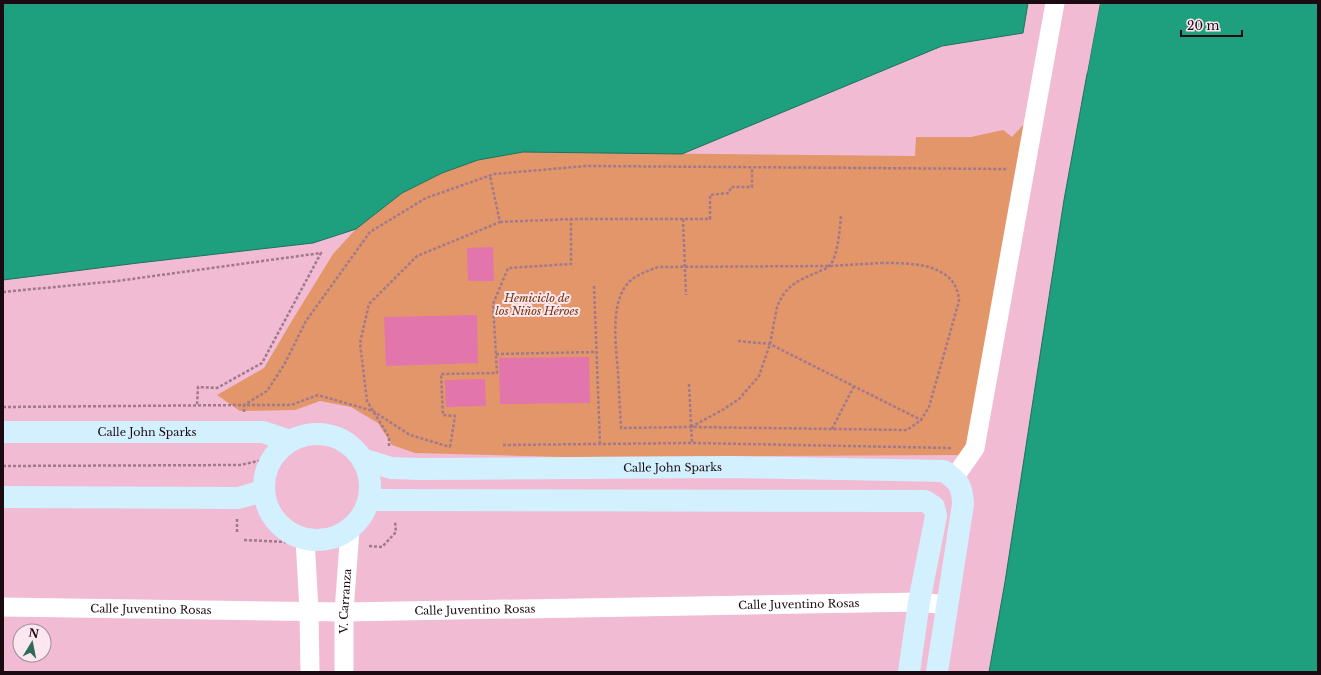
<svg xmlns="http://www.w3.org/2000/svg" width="1321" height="675" font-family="'Libre Baskerville',serif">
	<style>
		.green { fill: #e39669 }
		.water { fill: #1e9f7e; stroke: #1d725e }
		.pier { fill: #f0bbd3 }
		.building { fill: #e276ac }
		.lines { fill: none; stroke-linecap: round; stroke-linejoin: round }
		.path { stroke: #a1798c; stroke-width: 2.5; stroke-dasharray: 3 2; stroke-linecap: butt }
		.street { stroke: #fff; stroke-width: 19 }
		.secondary { stroke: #d2f0fe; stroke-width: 22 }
		.labels { text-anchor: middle; stroke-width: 4; stroke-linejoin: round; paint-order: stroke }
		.park-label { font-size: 11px; font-style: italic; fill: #713100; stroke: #fce6f0 }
		.street-label { font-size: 11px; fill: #1c0a13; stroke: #fce6f0 }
	</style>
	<rect width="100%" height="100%" fill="#f0bbd3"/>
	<path class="green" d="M1026 122 965 455 563 457 415 453 392 445 378 423 351 407 320 401 295 410 240 411 217 395 264 368 293 319 333 254 356 229 402 193 442 173 478 160 523 152 915 156 916 137H971L1003 130 1012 137Z"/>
	<path class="water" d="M3 3H1028L1023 33 942 46 682 154 523 152 478 160 442 173 402 193 356 229 313 243 138 263 3 280Z
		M1100 3H1318V672H989L1005 582 1064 200Z"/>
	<path class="pier" d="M1098 3H1100L1087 73H1085Z"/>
	<path class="building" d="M493 247 494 281H468L467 248Z
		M477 315 478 363 386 366 384 317Z
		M589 357 590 403 500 404 499 358Z
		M485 379 486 406 446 407 445 380Z"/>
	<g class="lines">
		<path class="path" d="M683 219 686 295
			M500 222 571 219H710V195L729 193 731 187H752V168
			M881 263C909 263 957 262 959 301L929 407 921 420 907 430 691 427 621 428C620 409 619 391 618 373 616 346 609 301 630 281 638 274 648 271 658 267L829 266Z
			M594 286 600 443
			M3 292 117 281 321 253 262 363 217 388 198 387 197 405
			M738 341 770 344 921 420
			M496 354 596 352
			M689 384 692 443
			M3 407 244 405 267 391 284 365 306 321 370 232 426 198 494 174 586 166 1006 169
			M244 412V405H291L318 395 373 411 410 435 450 447
			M691 427 724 409 739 399 759 376 770 344 777 307C786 285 797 281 818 272 821 270 827 269 829 266 838 258 840 227 841 215
			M832 429 854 386
			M503 445 692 443 952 448
			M389 446V437L367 401 360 343 369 304 417 256 500 222 490 176
			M450 447 455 416 443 415 441 374 497 373 493 304 508 268 571 264V219
			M3 466 240 465 272 458
			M237 532V519
			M244 540 286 542
			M369 546 382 547 396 532 395 521"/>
		<g class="street">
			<path d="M954 478 975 448 1055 3"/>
			<path d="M305 539 309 610 310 672"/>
			<path id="s1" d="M3 607 344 612 919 602 948 605"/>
			<path id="s2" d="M344 672V612L350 529"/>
		</g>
		<g class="secondary">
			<path id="s3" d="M3 432H263L290 441"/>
			<circle cx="317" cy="487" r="53"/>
			<path id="s4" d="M362 459 391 468 420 469 730 467 944 471C959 482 962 485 963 504L937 672"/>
			<path d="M3 497 238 498 263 491"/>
			<path d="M369 500 925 501 934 507 936 516 919 602 909 672"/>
		</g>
	</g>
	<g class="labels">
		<g class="park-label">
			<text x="537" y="302">Hemiciclo de<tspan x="537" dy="13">los Niños Héroes</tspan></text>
		</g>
		<g class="street-label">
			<text dy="4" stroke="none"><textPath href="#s3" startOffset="144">Calle John Sparks</textPath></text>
			<text dy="4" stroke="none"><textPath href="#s4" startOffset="312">Calle John Sparks</textPath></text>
			<text dy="4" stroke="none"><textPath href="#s2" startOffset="71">V. Carranza</textPath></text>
			<text dy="4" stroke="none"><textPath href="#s1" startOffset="796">Calle Juventino Rosas</textPath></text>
			<text dy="4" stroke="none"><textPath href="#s1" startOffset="148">Calle Juventino Rosas</textPath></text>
			<text dy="4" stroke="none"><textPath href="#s1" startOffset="472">Calle Juventino Rosas</textPath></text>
		</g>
	</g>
	<rect width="1321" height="675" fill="none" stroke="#1c0a13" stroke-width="8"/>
	<g transform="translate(32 643) rotate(10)"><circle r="19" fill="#fce6f0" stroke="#a28e98"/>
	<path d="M0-3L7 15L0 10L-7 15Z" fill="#2d6b58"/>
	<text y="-6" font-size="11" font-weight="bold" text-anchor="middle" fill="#1c0a13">N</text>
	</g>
	<path d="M1181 30v6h61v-6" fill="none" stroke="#1c0a13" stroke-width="2"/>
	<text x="1187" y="30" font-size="12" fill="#1c0a13" stroke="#fce6f0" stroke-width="3" paint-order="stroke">20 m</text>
</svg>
